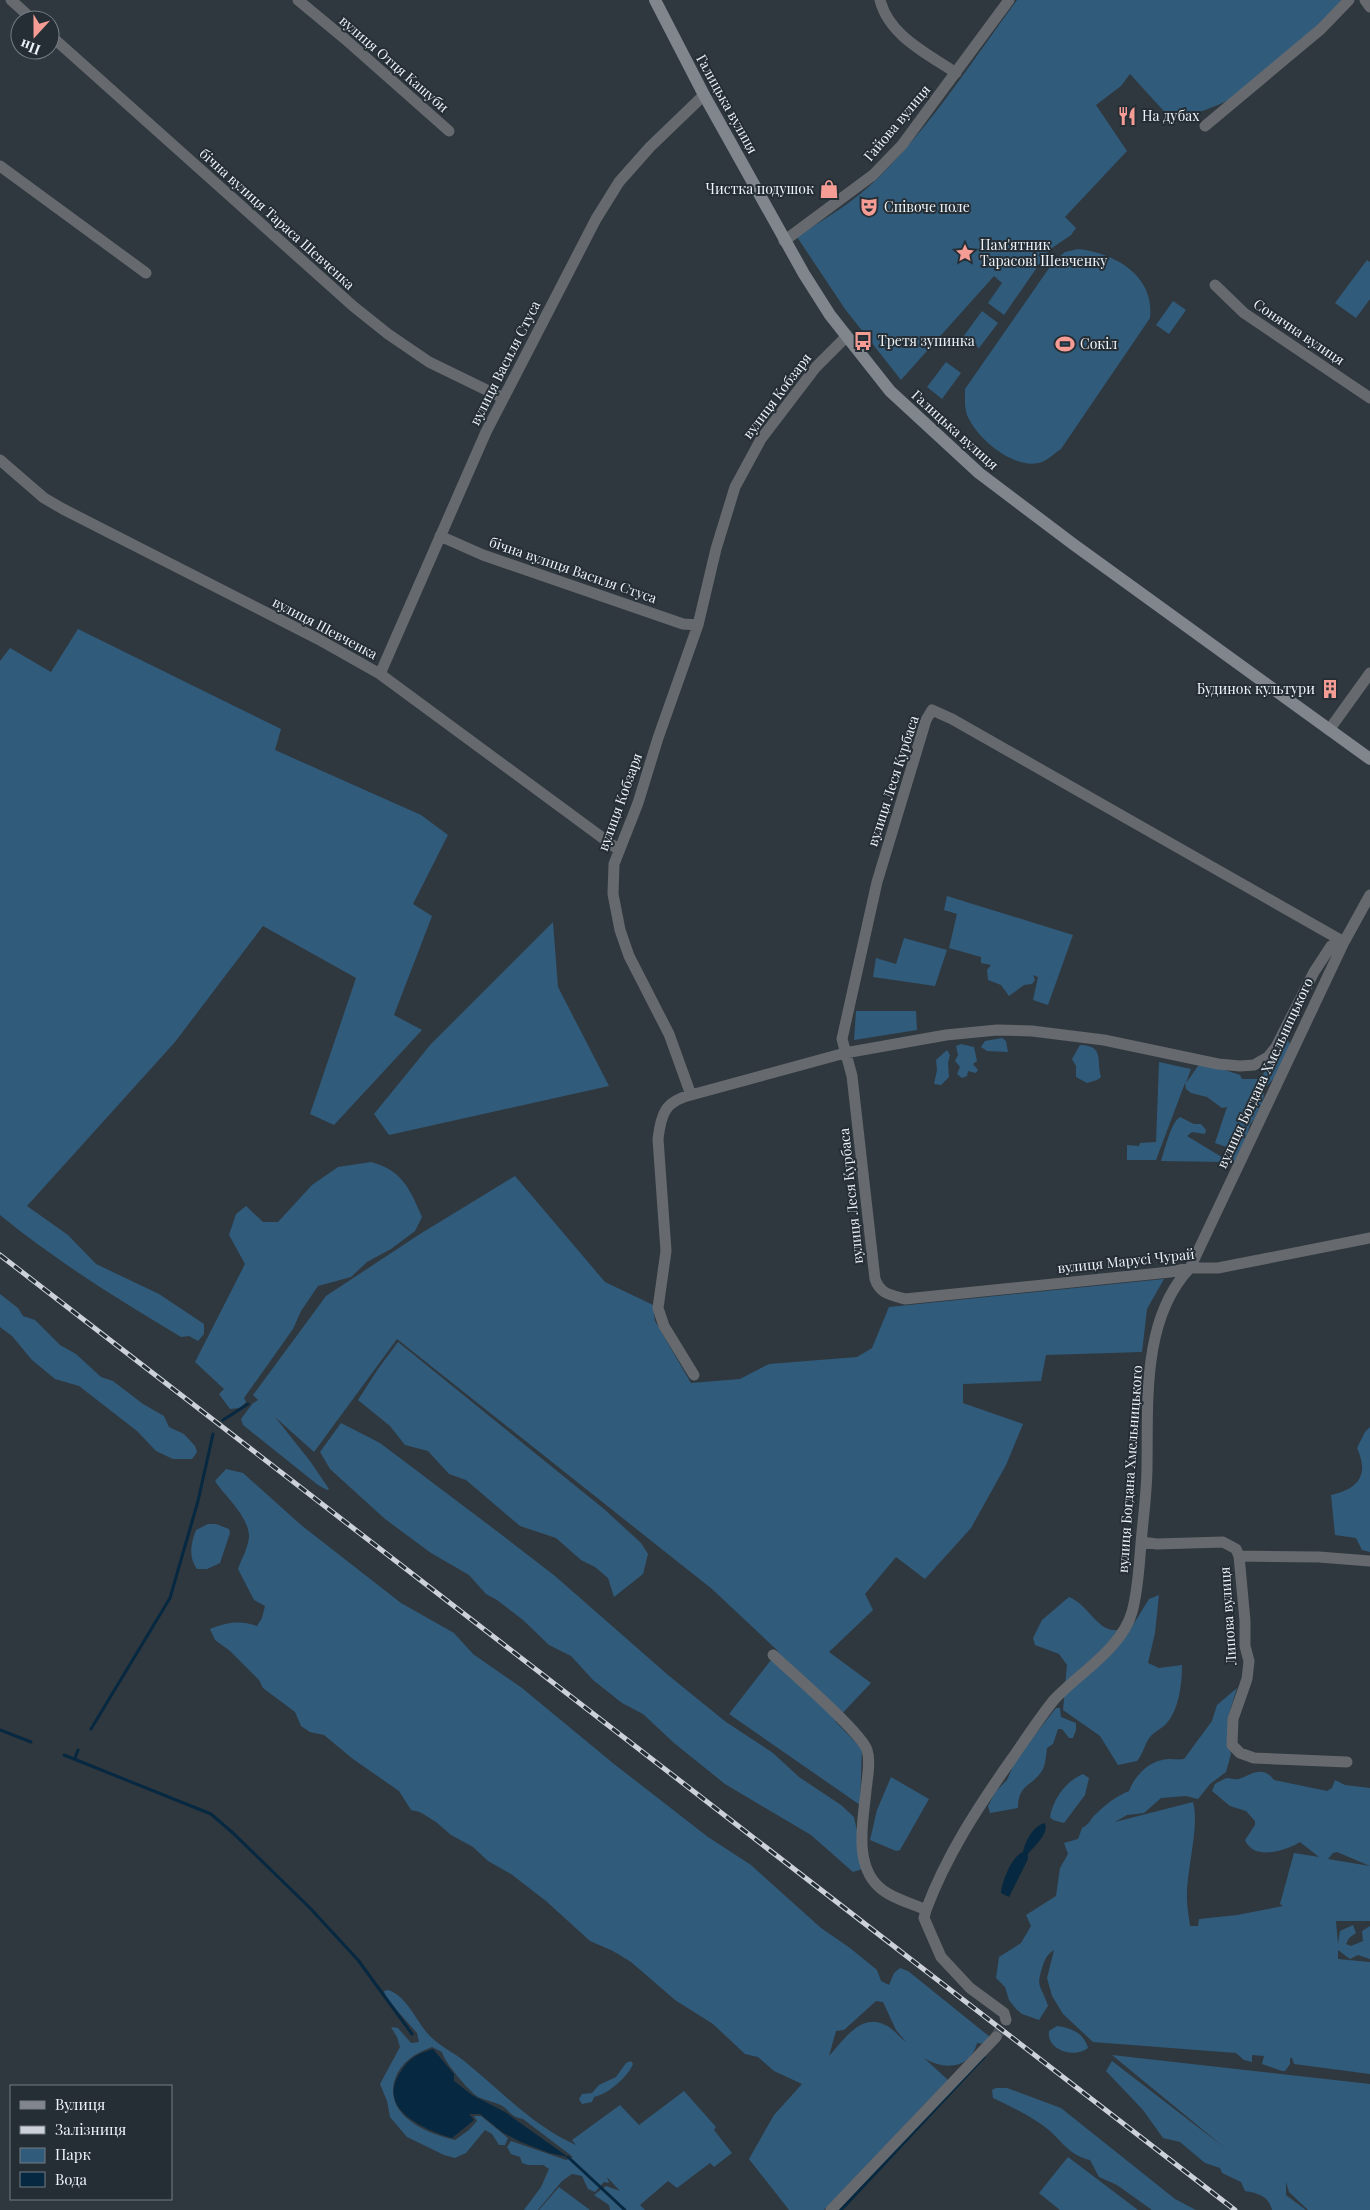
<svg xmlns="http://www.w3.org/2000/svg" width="1370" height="2210" font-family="'Playfair Display',serif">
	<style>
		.green { fill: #315b7b; fill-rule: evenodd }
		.water { fill: #062840 }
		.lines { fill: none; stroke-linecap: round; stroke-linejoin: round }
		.stream { stroke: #062840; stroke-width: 3 }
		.street-tunnel { stroke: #4c545b; stroke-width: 11; stroke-dasharray: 11 5.5; stroke-linecap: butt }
		.street { stroke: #666a6e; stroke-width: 11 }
		.secondary { stroke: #80868c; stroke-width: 12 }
		.rail-casing { stroke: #ccd2d8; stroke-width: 5 }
		.rail { stroke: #252e35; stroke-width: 3; stroke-dasharray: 9; stroke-linecap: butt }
		.labels { text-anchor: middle; stroke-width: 4; stroke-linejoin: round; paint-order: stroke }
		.street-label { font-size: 14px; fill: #edf3f8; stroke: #252e35 }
		.poi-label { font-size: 14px; fill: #edf3f8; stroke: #252e35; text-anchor: start }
	</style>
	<rect width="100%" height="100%" fill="#2f383f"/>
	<path class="green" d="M1017 0H1341C1337 12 1249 86 1233 97 1216 108 1192 114 1172 120L1130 74 1121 86 1096 105 1127 151 1065 217 1076 228 1071 235 1049 250 1004 315 988 303 1002 283 994 276 901 380 845 309 797 237C824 219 854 202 877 179 931 126 972 61 1017 0Z
		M1078 249C1114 253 1155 275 1150 318L1061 449C1055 453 1049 459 1042 462 1016 471 980 441 969 419 964 410 965 400 965 389L1054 261 1065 252Z
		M1367 260 1370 262V299L1356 318 1335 303Z
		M1173 301 1186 310 1169 334 1156 325Z
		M982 311 998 323 979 348 963 337Z
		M946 362 961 373 942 399 927 387Z
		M78 629 281 729 275 750 421 815 448 835 413 904 432 916 394 1015 422 1030 334 1125 310 1114 356 978 263 926 175 1042 27 1206 68 1235 96 1264 159 1294 204 1324V1334L198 1341 189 1336 181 1337C119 1300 56 1261 0 1215V661L10 648 51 672Z
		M947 896 1073 935 1048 1005 1033 1000 1038 977 1033 975 1035 980 1032 984 1024 985 1009 996 1001 985 988 980 987 970 991 965 981 963V957L949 948 957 914 944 910Z
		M553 922 558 987 609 1086 389 1135 374 1114 431 1044Z
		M904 938 947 950 935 986 873 977 876 958 896 964Z
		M856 1011H916L917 1030 854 1040Z
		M1002 1038 1006 1041 1008 1052 987 1051 981 1047 985 1041Z
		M1287 1039 1292 1047 1276 1076 1264 1089 1263 1105C1256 1111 1257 1118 1250 1124L1245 1145 1239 1151 1236 1161 1233 1162 1225 1157 1232 1149 1215 1143 1227 1107 1222 1108 1207 1097 1191 1093 1186 1089 1185 1083 1156 1160H1127V1145L1139 1146 1140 1143 1156 1142 1159 1062 1191 1069 1186 1083 1198 1066H1213L1240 1075 1242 1079H1258L1253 1096 1266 1068Z
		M961 1044 974 1047 977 1061 973 1064 978 1070 976 1073 968 1071 967 1076 962 1078 957 1074 960 1067 955 1061 958 1055 956 1046Z
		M1080 1045C1105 1046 1096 1060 1101 1077L1097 1080 1087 1083 1076 1077V1066L1072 1059Z
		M947 1050 950 1055 948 1063 949 1077 941 1085 934 1084 937 1070 936 1060Z
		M1180 1117 1194 1124H1201L1206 1130 1205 1134 1192 1132 1187 1136 1225 1159 1224 1162 1161 1161C1165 1149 1171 1122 1180 1117Z
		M371 1162C402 1170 410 1189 422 1217L415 1231 391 1249 367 1262 351 1277 318 1286 301 1311 293 1329 244 1398 246 1402 240 1408 230 1409 219 1394 224 1389 195 1362 245 1264 229 1235 236 1214 246 1206 263 1222H278L312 1185 338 1167Z
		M515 1176 605 1282 653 1305 655 1321 691 1383 740 1379 769 1364 857 1357 872 1348 889 1307 1164 1279 1147 1309 1142 1352 1046 1355 1041 1381 963 1384V1403L1023 1424 1006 1465 971 1528 925 1579 896 1557 865 1594 873 1610 829 1652 871 1683 835 1721 862 1749 860 1805 729 1714 778 1651 712 1589 397 1339 314 1452 275 1417 310 1461 329 1489 327 1490 318 1485 243 1425 241 1419 253 1403 258 1400 253 1395 326 1296 420 1234Z
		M0 1294 18 1308 23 1316 35 1320 60 1345 76 1354 101 1377 113 1381 143 1404 164 1416 169 1427 184 1434 195 1446 197 1452 192 1459H173L156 1451 137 1431 79 1386 55 1379 32 1360 12 1336 0 1327Z
		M398 1342 604 1509 641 1543 648 1554 643 1574 614 1597 608 1578 595 1567 581 1560 556 1538 520 1526 466 1480 449 1474 428 1451 405 1445 390 1426 358 1400 378 1369Z
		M341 1423 380 1443 498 1532 555 1576 668 1675 726 1722 773 1753 799 1777 841 1805 854 1817 865 1868 853 1872 811 1835 725 1784 674 1743 643 1714 622 1703 593 1680 571 1656 549 1645 523 1620 497 1600 486 1594 469 1575 431 1553 385 1519 330 1469 320 1452Z
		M1370 1427V1552L1362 1550 1356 1538 1335 1535 1331 1495C1357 1489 1370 1476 1357 1448L1365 1432Z
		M226 1469 243 1473 301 1525 401 1603 454 1633 473 1654 522 1688 614 1764 708 1837 751 1865 821 1928 850 1948 877 1970 881 1981 889 1985 894 1973 900 1968 908 1971 990 2037 985 2044 977 2043C970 2070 943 2070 924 2058L948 2080 824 2210H789L749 2159 774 2115 802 2084 774 2071 758 2057 745 2054 713 2024 675 2000 631 1962 613 1951 590 1941 546 1901 511 1874 488 1861 473 1847 451 1835 436 1822 420 1812 411 1810 399 1791 353 1759 324 1735 310 1732 301 1726 295 1712 263 1688 259 1680 230 1651 215 1640 210 1629C227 1622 240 1620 257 1626L262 1618 265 1606 254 1600 238 1569C241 1560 249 1546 249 1536 248 1515 226 1498 215 1481ZM876 2001 883 2002 896 2030 906 2042C899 2037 893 2028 885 2025 861 2012 843 2041 829 2056L836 2031 844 2030Z
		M208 1524H216L229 1529 230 1533 220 1563 207 1569H197C188 1557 191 1543 196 1530Z
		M1159 1595 1155 1633 1148 1663 1159 1668 1182 1665C1182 1684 1179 1710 1166 1724 1161 1729 1154 1732 1150 1737 1145 1743 1143 1754 1137 1761L1118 1765 1100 1736 1063 1710 1067 1665 1059 1654 1035 1645 1033 1638 1042 1620 1069 1597C1087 1604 1097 1629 1113 1630 1119 1631 1127 1627 1133 1625L1149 1599Z
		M1237 1688 1229 1714V1747L1231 1754 1226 1772 1210 1784 1198 1799 1186 1796 1161 1798 1144 1813 1127 1815 1115 1822 1193 1802C1200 1827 1186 1870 1187 1899 1187 1908 1189 1917 1190 1926H1198L1199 1919 1237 1915 1283 1906 1280 1904 1294 1853 1319 1857 1300 1842C1285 1851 1254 1861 1245 1840L1255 1825V1821L1246 1811 1230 1806 1212 1791 1215 1784C1219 1782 1223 1779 1227 1778 1231 1778 1235 1780 1239 1779 1252 1774 1263 1765 1274 1780L1327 1791 1332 1788 1335 1780 1345 1785 1370 1788V1866L1337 1852 1333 1853 1328 1859 1370 1866V1921H1336L1338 1944 1340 1931 1353 1925 1356 1933 1349 1938 1346 1944 1351 1946 1363 1941 1362 1931 1370 1926V1959L1358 1955 1350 1959 1338 1950V1959L1370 1962V2074L1294 2064 1292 2058H1290V2064L1285 2071H1282L1262 2064 1264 2056 1252 2055V2062L1244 2060 1236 2053 1093 2042 1063 2014 1052 1996 1047 1978 1054 1950C1047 1955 1046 1957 1043 1965 1035 1990 1041 1983 1048 2006L1039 2020 1022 2014 1016 2009 1009 2000 1005 1987 996 1978 999 1957 1021 1943 1031 1926 1026 1915 1056 1896 1060 1868 1068 1854 1064 1843 1078 1839 1082 1828C1090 1824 1090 1819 1096 1814 1106 1804 1115 1797 1129 1791 1135 1775 1150 1760 1168 1759 1174 1759 1178 1760 1184 1759L1212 1721 1217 1705Z
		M1056 1708H1060L1061 1717 1076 1723V1730L1073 1738H1069L1062 1729H1058L1053 1744 1047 1748C1046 1754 1046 1763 1043 1769 1033 1787 1018 1783 1018 1808L990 1813 988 1806 995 1792 1007 1780 1016 1759Z
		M1083 1774 1089 1778 1085 1795 1064 1823 1053 1820 1050 1817C1053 1799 1066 1781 1083 1774Z
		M891 1777 929 1799 900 1850 896 1851 870 1840 877 1810Z
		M388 1990C407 1996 416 2021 429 2035 440 2047 457 2054 469 2065 503 2093 535 2127 576 2145L572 2140 620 2105 639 2125 684 2091 716 2127 714 2130 732 2153 714 2167 710 2163 677 2188 668 2181 640 2205 645 2210H610L609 2205 594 2195 606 2186 620 2191 607 2177 609 2183 604 2182 595 2192 588 2189 582 2176 572 2174 562 2181 538 2210H524L541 2187 549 2169 543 2165H528L522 2163 520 2157 511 2154 507 2147 511 2141 566 2160 573 2157 523 2119C512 2117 511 2113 504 2107 497 2102 486 2101 478 2097 469 2091 444 2062 442 2052L432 2047C415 2053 401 2062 395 2079 383 2115 427 2134 455 2140L469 2130 477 2121 474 2116H481L508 2138 505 2145H499L492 2134 485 2130 466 2153 455 2158 444 2155 407 2137 390 2117 387 2101 380 2084 400 2047 397 2037 391 2027 398 2028 411 2043 419 2042 417 2033 386 1998 384 1991Z
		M1057 2026C1071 2028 1084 2033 1088 2048 1075 2059 1046 2050 1049 2031Z
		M1112 2055 1370 2084V2210H1308L1289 2192 1286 2182V2195L1306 2210H1272C1269 2196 1257 2193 1245 2191L1241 2182 1222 2173 1220 2168 1205 2163 1180 2142 1163 2138 1143 2110 1106 2071 1112 2061 1225 2148Z
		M631 2061 633 2064C628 2077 608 2094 594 2097L592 2102 582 2104 579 2099 582 2094 592 2093 599 2085 616 2077 626 2063Z
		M996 2088H1007L1061 2108 1175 2199 1196 2210H1152L1117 2185 1099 2177 1090 2160C1071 2156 1063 2143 1050 2131 1033 2117 1012 2107 993 2098L992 2090Z
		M1068 2157 1138 2210H1060L1039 2193Z
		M559 2187 590 2210H539Z"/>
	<path class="water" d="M1045 1823C1049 1835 1034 1846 1028 1854V1859L1009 1897 1001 1893C1002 1881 1012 1856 1023 1852 1026 1840 1033 1826 1045 1823Z
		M433 2049 454 2074V2081L472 2095 505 2112 568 2157 549 2153 521 2142 502 2132 480 2114H469L474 2120 452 2138C426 2130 379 2111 398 2076 408 2059 414 2055 433 2049Z"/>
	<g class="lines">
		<path class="stream" d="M223 1420 248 1404
			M91 1729 170 1598 198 1501 213 1434
			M0 1730 31 1742
			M64 1755 211 1814 233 1833 310 1908 358 1960 412 2034
			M75 1758 78 1750
			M568 2157 625 2210
			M841 2210 984 2057"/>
		<path class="street-tunnel" d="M996 2037 1006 2020"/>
		<path class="street" d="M11 0 33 20
			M298 0 345 39 449 131
			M880 0C889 36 928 54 956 73
			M1365 0 1370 7
			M50 35 353 306 388 334 429 362 503 398
			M1205 126 1321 29 1349 0
			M0 166 146 273
			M784 241 873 175 902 145 1009 0
			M1215 285 1244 313 1370 398
			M0 460 44 498 63 509 318 639 380 674 619 850
			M440 536 483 555 683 624 698 625
			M380 674 486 432 596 219 619 182 650 147 704 95
			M1329 730 1370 673
			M1344 942 952 719 932 710 926 720 877 882 842 1039 852 1076 875 1279C880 1294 891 1295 905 1299L1170 1272 1190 1268H1218L1370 1238
			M691 1095 845 1053 946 1035 997 1030 1032 1031 1104 1040 1218 1064 1240 1066 1254 1065 1268 1057 1276 1047 1314 972 1331 946 1344 942
			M694 1375 664 1326 658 1308 666 1251 658 1139C661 1114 665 1101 691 1095L669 1034 629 956 620 930 613 894 614 864 638 803 658 738 698 625 716 549 735 487 761 439 816 367 847 336
			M1141 1542 1157 1544 1223 1542 1236 1549 1239 1556
			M773 1655C790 1671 861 1732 867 1750 871 1762 867 1779 866 1791 863 1820 854 1863 878 1886 890 1898 911 1903 926 1910
			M1347 1762 1254 1758 1240 1753 1232 1745 1233 1719 1247 1679 1249 1661 1245 1646V1621L1239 1556 1319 1557 1370 1561
			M1006 2020 1004 2013 970 1988 941 1957 924 1918 926 1910C946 1856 978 1807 1011 1760 1025 1740 1038 1720 1053 1701 1076 1675 1122 1649 1132 1612 1138 1591 1139 1566 1141 1544 1143 1518 1147 1492 1147 1466 1148 1401 1142 1318 1190 1268L1344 942 1370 895
			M831 2210 996 2037"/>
		<path class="secondary" d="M655 0 704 95 804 274 830 315 890 391 979 473 1073 544 1370 759"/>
		<g class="rail-casing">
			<path id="rail" d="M0 1255 1235 2210"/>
		</g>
		<use href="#rail" class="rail"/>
	</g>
	<defs>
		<g id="restaurant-bare" transform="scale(1.5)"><path d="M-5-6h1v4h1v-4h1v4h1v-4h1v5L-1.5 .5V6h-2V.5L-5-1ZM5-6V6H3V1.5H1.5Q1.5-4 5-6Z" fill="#f59c94" stroke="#252e35" stroke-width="2.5" paint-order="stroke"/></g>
		<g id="shop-bare" transform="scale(1.5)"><path d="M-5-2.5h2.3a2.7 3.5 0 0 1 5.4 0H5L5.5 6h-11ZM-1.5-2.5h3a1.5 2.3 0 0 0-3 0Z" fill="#f59c94" stroke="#252e35" stroke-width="2.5" paint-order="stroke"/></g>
		<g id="theatre-bare" transform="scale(1.5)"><path d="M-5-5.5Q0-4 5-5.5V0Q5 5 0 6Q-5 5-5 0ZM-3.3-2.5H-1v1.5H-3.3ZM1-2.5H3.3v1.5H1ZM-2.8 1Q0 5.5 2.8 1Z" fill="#f59c94" stroke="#252e35" stroke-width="2.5" paint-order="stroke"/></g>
		<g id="sight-bare" transform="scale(1.5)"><path d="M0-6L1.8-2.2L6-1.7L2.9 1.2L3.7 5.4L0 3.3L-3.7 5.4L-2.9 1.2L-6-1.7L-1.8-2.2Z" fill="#f59c94" stroke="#252e35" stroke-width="2.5" paint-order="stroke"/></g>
		<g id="bus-bare" transform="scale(1.5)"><path d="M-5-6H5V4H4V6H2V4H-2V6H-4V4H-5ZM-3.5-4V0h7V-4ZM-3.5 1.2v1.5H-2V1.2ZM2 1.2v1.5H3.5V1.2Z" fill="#f59c94" stroke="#252e35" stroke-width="2.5" paint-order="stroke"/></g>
		<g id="stadium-bare" transform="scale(1.5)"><path d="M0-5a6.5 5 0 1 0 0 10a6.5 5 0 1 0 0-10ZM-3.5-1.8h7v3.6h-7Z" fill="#f59c94" stroke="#252e35" stroke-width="2.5" paint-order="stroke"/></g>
		<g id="building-bare" transform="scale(1.5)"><path d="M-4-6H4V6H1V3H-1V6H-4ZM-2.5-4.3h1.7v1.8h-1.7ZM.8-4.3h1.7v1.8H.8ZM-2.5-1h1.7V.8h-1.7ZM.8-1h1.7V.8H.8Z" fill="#f59c94" stroke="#252e35" stroke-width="2.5" paint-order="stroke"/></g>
	</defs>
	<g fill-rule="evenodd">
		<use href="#restaurant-bare" x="1127" y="116"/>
		<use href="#shop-bare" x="829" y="189"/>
		<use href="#theatre-bare" x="869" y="207"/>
		<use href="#sight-bare" x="965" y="253"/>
		<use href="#bus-bare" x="863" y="341"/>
		<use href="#stadium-bare" x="1065" y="344"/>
		<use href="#building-bare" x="1330" y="689"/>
	</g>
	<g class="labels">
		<g class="street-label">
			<text transform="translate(394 64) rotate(41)" y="5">вулиця Отця Кашуби</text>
			<text transform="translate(727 104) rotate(61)" y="5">Галицька вулиця</text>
			<text transform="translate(897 123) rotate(-50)" y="5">Гайова вулиця</text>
			<text transform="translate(277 219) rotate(42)" y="5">бічна вулиця Тараса Шевченка</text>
			<text transform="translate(1299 332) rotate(34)" y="5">Сонячна вулиця</text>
			<text transform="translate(505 363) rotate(-63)" y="5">вулиця Василя Стуса</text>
			<text transform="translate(777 396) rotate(-53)" y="5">вулиця Кобзаря</text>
			<text transform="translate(955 430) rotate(42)" y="5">Галицька вулиця</text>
			<text transform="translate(573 570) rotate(19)" y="5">бічна вулиця Василя Стуса</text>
			<text transform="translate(325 628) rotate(28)" y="5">вулиця Шевченка</text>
			<text transform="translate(893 781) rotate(-72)" y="5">вулиця Леся Курбаса</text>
			<text transform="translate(620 802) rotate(-70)" y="5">вулиця Кобзаря</text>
			<text transform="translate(1265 1073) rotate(-65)" y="5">вулиця Богдана Хмельницького</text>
			<text transform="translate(851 1196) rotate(-96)" y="5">вулиця Леся Курбаса</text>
			<text transform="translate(1126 1261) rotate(-6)" y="5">вулиця Марусі Чурай</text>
			<text transform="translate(1130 1469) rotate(-86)" y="5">вулиця Богдана Хмельницького</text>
			<text transform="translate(1228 1616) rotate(-94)" y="5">Липова вулиця</text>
		</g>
		<g class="poi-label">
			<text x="1142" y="121">На дубах</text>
			<text x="814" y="194" text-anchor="end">Чистка подушок</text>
			<text x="884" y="212">Співоче поле</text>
			<text x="980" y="250">Пам'ятник<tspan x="980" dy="16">Тарасові Шевченку</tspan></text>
			<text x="878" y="346">Третя зупинка</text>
			<text x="1080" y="349">Сокіл</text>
			<text x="1315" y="694" text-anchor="end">Будинок культури</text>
		</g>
	</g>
	<rect x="10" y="2085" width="162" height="115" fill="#252e35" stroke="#757d83"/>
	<rect x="20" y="2101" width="25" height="8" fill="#80868c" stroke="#757d83"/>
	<text x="55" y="2110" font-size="15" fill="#edf3f8">Вулиця</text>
	<rect x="20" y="2126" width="25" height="8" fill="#ccd2d8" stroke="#757d83"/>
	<text x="55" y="2135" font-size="15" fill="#edf3f8">Залізниця</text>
	<rect x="20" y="2148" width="25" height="15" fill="#315b7b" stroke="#757d83"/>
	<text x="55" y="2160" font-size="15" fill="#edf3f8">Парк</text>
	<rect x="20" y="2172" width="25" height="15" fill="#062840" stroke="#757d83"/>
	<text x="55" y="2185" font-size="15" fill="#edf3f8">Вода</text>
	<g transform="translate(35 35) rotate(201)"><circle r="24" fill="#252e35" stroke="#757d83"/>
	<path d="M0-4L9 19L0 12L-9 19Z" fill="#f59c94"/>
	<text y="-8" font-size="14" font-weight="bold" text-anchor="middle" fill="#edf3f8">Пн</text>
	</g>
</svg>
